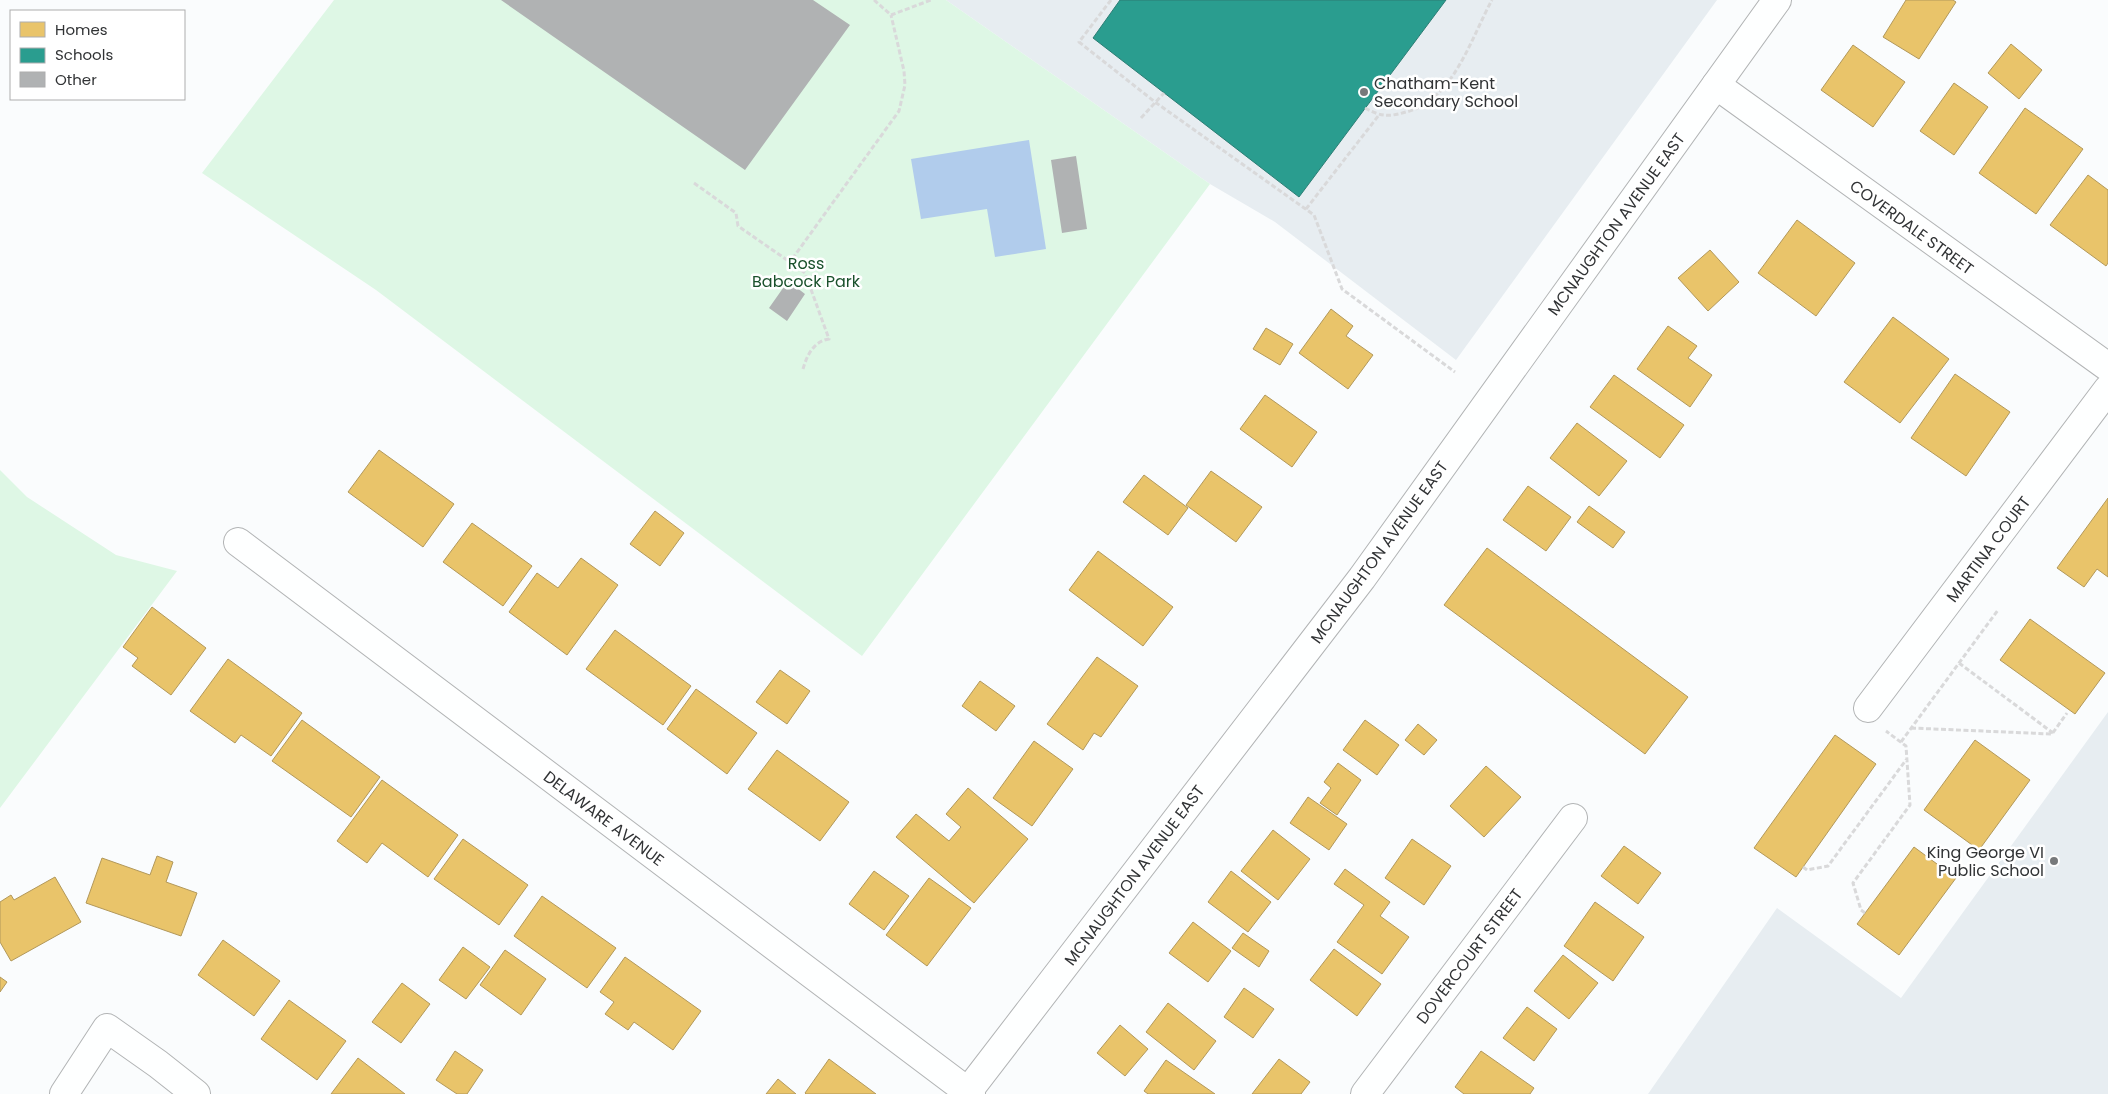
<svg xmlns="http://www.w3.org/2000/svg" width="2108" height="1094" font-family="Poppins,sans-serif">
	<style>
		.built { fill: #e7edf1 }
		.green { fill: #def7e5 }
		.water { fill: #b1ccec }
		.homes { fill: #e9c46a; stroke: #b2985a }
		.schools { fill: #2a9d8f; stroke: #2c7d74 }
		.building { fill: #b0b2b3 }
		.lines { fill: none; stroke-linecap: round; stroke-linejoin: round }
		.minor-casing { stroke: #b2b4b5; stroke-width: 30 }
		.major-casing { stroke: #b2b4b5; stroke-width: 30 }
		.path { stroke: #d9d9da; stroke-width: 3; stroke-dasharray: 5 2.5; stroke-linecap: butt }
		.minor { stroke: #feffff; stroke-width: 28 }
		.major { stroke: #feffff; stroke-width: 28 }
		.poi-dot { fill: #77797b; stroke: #fff; stroke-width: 2 }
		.labels { text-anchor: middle; stroke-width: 5; stroke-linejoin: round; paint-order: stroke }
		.poi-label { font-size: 16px; fill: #313335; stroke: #fff; text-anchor: start }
		.street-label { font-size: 16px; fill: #313335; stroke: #fff }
		.park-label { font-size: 16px; fill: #1a512c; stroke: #fff }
	</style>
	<rect width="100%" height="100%" fill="#fafcfd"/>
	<path class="built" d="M946 0H1717L1456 360 1275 222 1210 184Z
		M2108 712V1094H1648L1777 908 1901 998Z"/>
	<path class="green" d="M334 0H946L1210 184 862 656 376 290 202 173Z
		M0 470 27 497 116 555 177 571 0 808Z"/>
	<path class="water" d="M1029 140 1046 249 995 257 987 209 921 219 911 159Z"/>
	<path class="homes" d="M1906 0H1953L1956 2 1919 59 1883 37Z
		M2011 44 2042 70 2019 99 1988 73Z
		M1853 45 1905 82 1873 127 1821 90Z
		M1954 83 1988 107 1954 155 1920 131Z
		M2025 108 2083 149 2036 214 1979 173Z
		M2088 175 2108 190V263L2106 266 2050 225Z
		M1797 220 1855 263 1816 316 1758 273Z
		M1710 250 1739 282 1708 311 1678 278Z
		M1331 309 1353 326 1346 336 1373 355 1348 389 1299 353Z
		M1893 317 1949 359 1900 423 1844 382Z
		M1668 326 1697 346 1688 358 1712 375 1690 407 1637 369Z
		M1266 328 1293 344 1280 365 1253 349Z
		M1955 374 2010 412 1966 476 1911 438Z
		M1614 375 1684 425 1660 458 1590 407Z
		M1265 395 1317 432 1292 467 1240 429Z
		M1577 423 1627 461 1599 496 1550 458Z
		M379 450 454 504 423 547 348 492Z
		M1211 471 1262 507 1236 542 1186 505Z
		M1144 475 1188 508 1168 535 1123 502Z
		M1528 486 1571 517 1546 551 1503 520Z
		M2108 498V577L2097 569 2084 587 2057 568Z
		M1589 506 1625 532 1613 548 1577 522Z
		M655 511 684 533 660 566 630 544Z
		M472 523 532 566 503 606 443 562Z
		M1487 548 1688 697 1645 754 1444 605Z
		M1098 551 1173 607 1143 646 1069 590Z
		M581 558 618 585 567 655 509 612 537 573 558 588Z
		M152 607 206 648 171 695 132 666 138 658 123 647Z
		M2030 619 2105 673 2075 714 2000 660Z
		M615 630 691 686 663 725 586 669Z
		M1097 657 1138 686 1101 737 1094 733 1083 750 1047 724Z
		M228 659 302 713 271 756 241 735 235 743 190 711Z
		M780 670 810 691 787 724 756 702Z
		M980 681 1015 706 996 731 962 706Z
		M696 689 757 733 727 774 667 729Z
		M302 720 380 777 351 817 272 761Z
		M1365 720 1399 745 1377 775 1343 750Z
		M1418 724 1437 740 1424 755 1405 740Z
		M1835 735 1876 764 1796 877 1754 848Z
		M1975 740 2030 780 1979 850 1924 810Z
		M1034 741 1073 769 1032 826 993 798Z
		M777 750 849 802 820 841 748 789Z
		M1338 763 1361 780 1337 815 1320 803 1331 788 1324 782Z
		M1486 766 1521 797 1484 837 1450 806Z
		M382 780 458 835 428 877 382 843 367 863 337 841Z
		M968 788 1028 839 974 903 896 837 916 814 949 841 961 827 946 814Z
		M1308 797 1347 824 1329 850 1290 823Z
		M1273 830 1310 859 1278 900 1241 871Z
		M463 839 528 885 499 925 434 879Z
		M1412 839 1451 866 1424 905 1385 878Z
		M1624 846 1661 873 1638 904 1601 876Z
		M1914 847 1956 878 1899 955 1857 924Z
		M157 856 173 862 166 882 197 893 181 936 86 903 102 858 150 875Z
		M1345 869 1390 902 1380 916 1409 937 1382 974 1337 942 1364 905 1334 884Z
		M874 871 909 896 884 930 849 904Z
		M1231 871 1271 902 1248 932 1208 902Z
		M55 877 81 922 11 961 0 942V902L11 895 14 900Z
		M929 878 971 908 927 966 886 935Z
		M542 896 616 948 587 988 514 936Z
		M1595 902 1644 937 1613 981 1564 946Z
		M1193 922 1231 951 1208 982 1169 953Z
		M1243 933 1269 951 1259 967 1232 948Z
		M223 940 280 981 254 1016 198 975Z
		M463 947 490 967 466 999 439 980Z
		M1334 949 1381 984 1357 1016 1310 980Z
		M505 950 546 979 521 1015 480 985Z
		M1563 955 1598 983 1569 1019 1534 991Z
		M625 957 701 1011 673 1050 634 1022 628 1030 605 1014 614 1002 600 992Z
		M0 977 7 982 0 992Z
		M402 983 430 1004 401 1043 372 1022Z
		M1244 988 1274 1009 1253 1038 1224 1017Z
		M289 1000 346 1041 317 1080 261 1039Z
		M1168 1003 1216 1041 1194 1070 1146 1032Z
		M1527 1007 1557 1029 1534 1061 1503 1038Z
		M1120 1025 1148 1049 1125 1076 1097 1053Z
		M455 1051 483 1070 467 1094H457L436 1080Z
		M1481 1051 1534 1088 1530 1094H1464L1455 1087Z
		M358 1058 405 1094H331Z
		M829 1059 876 1094H806L805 1093Z
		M1279 1059 1310 1082 1301 1094H1252Z
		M1166 1060 1215 1094H1148L1144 1091Z
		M778 1079 796 1094H766Z"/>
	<path class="schools" d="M1120 0H1446L1299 197 1093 38Z"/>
	<path class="building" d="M501 0H813L850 25 745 170Z
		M1076 156 1087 229 1062 233 1051 160Z
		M788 281 805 294 787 321 769 308Z"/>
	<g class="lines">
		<g class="minor-casing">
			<path id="minor" d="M1716 85 2108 367
				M238 542 971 1094
				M1868 708 2108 389
				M64 1094 107 1028 158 1064 196 1094
				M1365 1094 1573 818"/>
		</g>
		<g class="major-casing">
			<path id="major" d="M966 1094 1362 578 1777 0"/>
		</g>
		<path class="path" d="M874 0 891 15 931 0
			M1111 0 1079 42 1155 102 1314 215 1342 289 1455 372
			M1365 108C1382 117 1388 117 1406 112 1453 101 1471 38 1492 0
			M1141 118 1164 93
			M694 183 736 213 738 226 790 262
			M1306 209 1379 115
			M803 369C807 355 814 341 829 339L805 273 790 262 899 111 905 85 904 71 891 15
			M1959 663 2053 733
			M1911 728 2052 734 2067 713
			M1901 742 1998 610
			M1803 867 1807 870 1828 866 1906 760
			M1865 913 1861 910 1853 883 1910 805 1906 746 1886 731"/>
		<use href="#minor" class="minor"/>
		<use href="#major" class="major"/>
	</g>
	<g class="poi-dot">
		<circle cx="1364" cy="92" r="5"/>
		<circle cx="2054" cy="861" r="5"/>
	</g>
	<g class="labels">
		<g class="poi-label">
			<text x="1374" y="89">Chatham-Kent<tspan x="1374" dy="18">Secondary School</tspan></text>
			<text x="2044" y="858" text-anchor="end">King George VI<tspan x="2044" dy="18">Public School</tspan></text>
		</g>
		<g class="street-label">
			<text transform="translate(1616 224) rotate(-54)" y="6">MCNAUGHTON AVENUE EAST</text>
			<text transform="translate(1912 227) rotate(36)" y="6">COVERDALE STREET</text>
			<text transform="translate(1988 549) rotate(-53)" y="6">MARTINA COURT</text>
			<text transform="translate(1379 552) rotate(-54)" y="6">MCNAUGHTON AVENUE EAST</text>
			<text transform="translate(604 818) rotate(37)" y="6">DELAWARE AVENUE</text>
			<text transform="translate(1134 875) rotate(-53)" y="6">MCNAUGHTON AVENUE EAST</text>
			<text transform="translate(1469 956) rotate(-53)" y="6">DOVERCOURT STREET</text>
		</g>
		<g class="park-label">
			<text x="806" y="269">Ross<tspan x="806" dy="18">Babcock Park</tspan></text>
		</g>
	</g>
	<rect x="10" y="10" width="175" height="90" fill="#ffffff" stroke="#adadae"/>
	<rect x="20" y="22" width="25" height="15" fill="#e9c46a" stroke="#adadae"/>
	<text x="55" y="35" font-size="15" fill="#313335">Homes</text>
	<rect x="20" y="48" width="25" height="15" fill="#2a9d8f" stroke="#adadae"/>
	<text x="55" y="60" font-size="15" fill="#313335">Schools</text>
	<rect x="20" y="72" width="25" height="15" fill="#b0b2b3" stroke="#adadae"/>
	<text x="55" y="85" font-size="15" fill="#313335">Other</text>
</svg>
